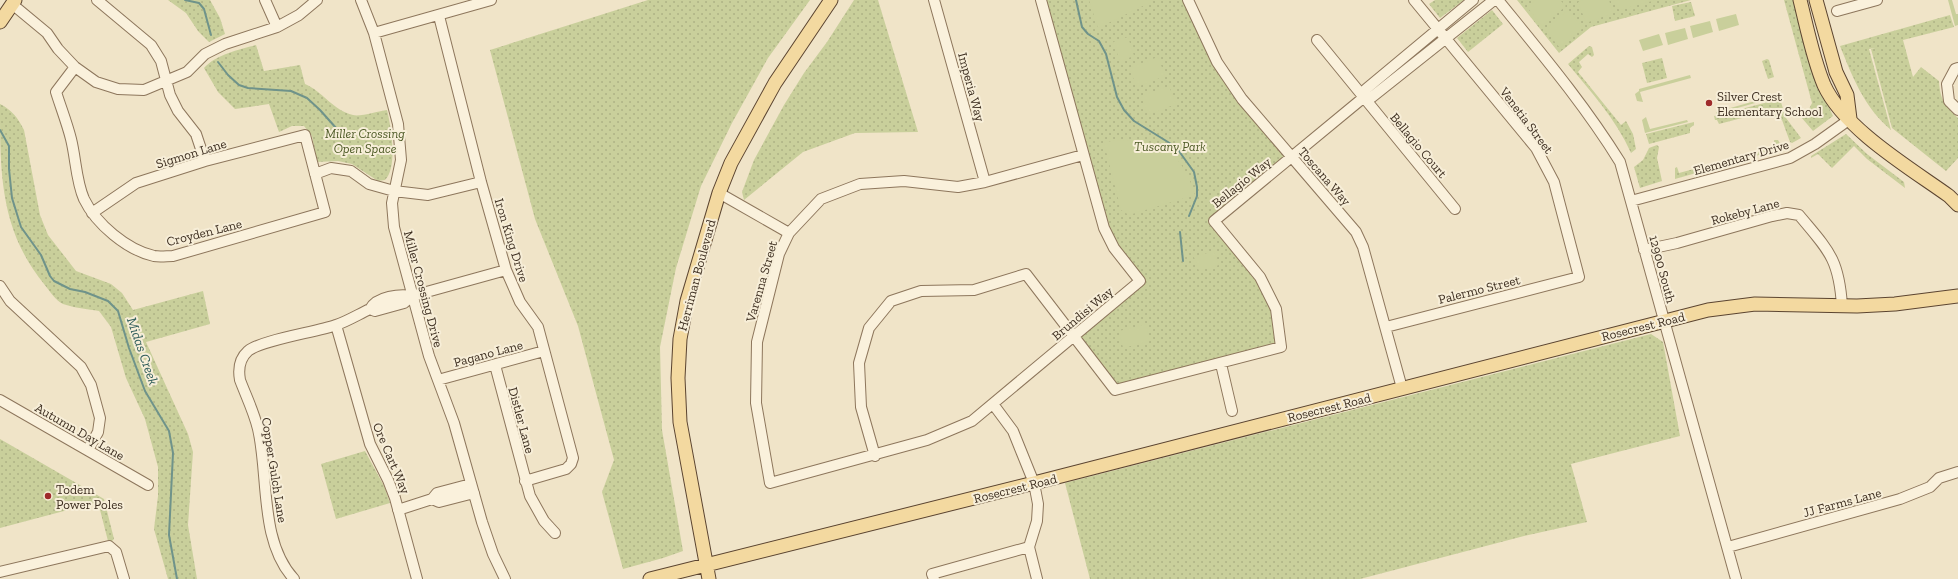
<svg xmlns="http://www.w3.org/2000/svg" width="1958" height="579" font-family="'Zilla Slab',serif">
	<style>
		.grass { fill: url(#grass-dots) }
		.garden { fill: #c9cf9b }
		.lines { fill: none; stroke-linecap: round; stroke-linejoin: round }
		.stream { stroke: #6f938a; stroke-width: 2 }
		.minor-casing { stroke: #8d765c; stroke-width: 12 }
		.major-casing { stroke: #5b4430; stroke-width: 15 }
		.minor { stroke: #faf1dc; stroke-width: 10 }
		.major { stroke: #f3d9a0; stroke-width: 13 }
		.poi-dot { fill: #9e2a2b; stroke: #f7eed8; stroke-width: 1.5 }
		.labels { text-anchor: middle; stroke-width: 4; stroke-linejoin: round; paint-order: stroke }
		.street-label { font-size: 13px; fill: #3d2e20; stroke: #f7eed8 }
		.poi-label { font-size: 13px; fill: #3d2e20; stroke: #f7eed8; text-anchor: start }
		.park-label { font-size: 13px; font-style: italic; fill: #4d5a26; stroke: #f7eed8 }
		.water-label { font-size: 14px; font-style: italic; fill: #2f5d5a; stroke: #f7eed8 }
	</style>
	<defs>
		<pattern id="grass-dots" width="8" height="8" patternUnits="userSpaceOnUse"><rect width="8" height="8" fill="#c9cf9b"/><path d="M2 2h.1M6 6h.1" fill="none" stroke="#aeb285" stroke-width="1.8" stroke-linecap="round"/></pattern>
	</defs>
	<rect width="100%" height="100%" fill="#f0e4c8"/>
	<path class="grass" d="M168 0H210L220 18 225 34 209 42 198 31 186 13Z
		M648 0H810L768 58 732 123 701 186 676 268 660 347 662 430 683 551 663 558 623 569 602 492 614 460 578 326 535 219 490 50Z
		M854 0H878L918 132 855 133 803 152 744 200 742 192 754 160 784 105 804 73 827 42Z
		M1041 0H1188L1217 62 1292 157 1214 221 1260 277 1276 309 1281 347 1115 390 1075 337 1140 281 1114 248Z
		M1435 0H1464L1440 18 1429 4Z
		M1517 0H1691L1591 27 1559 53Z
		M1784 0H1795L1819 87 1833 116 1813 131 1801 117 1809 109 1812 103Z
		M1691 2 1695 16 1675 21 1672 6Z
		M1492 10 1503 24 1468 52 1457 38Z
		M1950 15 1954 27 1903 40 1913 77 1921 67 1939 81C1940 100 1945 105 1958 118V158L1946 171 1892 128 1871 49 1875 48 1869 49 1891 130C1864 107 1853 78 1840 46Z
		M256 45 264 71 300 65 305 84C322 91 334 111 353 115 360 117 379 111 387 110 391 126 398 167 385 180L378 181 352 164 338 161 317 162 312 136 304 126H292L279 132 269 104 235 109 218 92 204 68C217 54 238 50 256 45Z
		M1589 46 1592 47 1594 55 1592 57 1588 54 1579 62 1582 67 1578 72 1621 125 1626 121 1633 134 1636 149 1631 153C1616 119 1591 92 1568 64Z
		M1662 58 1667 78 1647 83 1642 63Z
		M1767 59 1769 60 1774 77 1768 79 1762 61Z
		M1780 99 1786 118 1801 138 1792 143 1790 142 1782 120 1761 113 1719 124 1717 120H1715L1714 116Z
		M0 104C12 110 18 118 24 130L40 215 48 235 76 271 111 284 122 293 133 310 203 291 210 324 146 342 188 434 193 452 188 525 197 579H168L154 529 158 496V467L145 419 126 378 111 327 99 311C88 309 74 308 63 304 56 301 49 290 44 284 0 230 0 173 0 104Z
		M1694 122V125L1690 128V133L1649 144 1646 134Z
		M1846 134 1867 154 1904 182 1905 188 1867 159 1854 146 1832 168 1818 154 1811 158V156Z
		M1774 140H1778L1782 147 1777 150 1675 179V168L1677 167 1679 173 1776 147Z
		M1657 145 1659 147 1657 158 1662 181 1640 188 1634 167 1643 160 1649 148Z
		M1651 334 1663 342 1680 436 1571 464 1587 522 1524 536 1360 579H1090L1065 483Z
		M0 439 104 499 114 539 111 542 108 541 98 502 0 528Z
		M365 451 384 486 390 503 336 519 321 464Z"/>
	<path class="garden" d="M1089 0H1155L1098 28Z
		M1536 0H1560L1566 6 1542 26 1527 7Z
		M1583 0H1609L1613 13 1586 23 1578 2Z
		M1616 0H1656L1619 10Z
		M1948 0H1952L1956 14H1958V25L1955 26Z
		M1568 10 1583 28 1560 48 1545 30Z
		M1736 14 1739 25 1719 31 1716 19Z
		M1710 21 1713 32 1693 38 1690 26Z
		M1685 28 1688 39 1668 45 1665 33Z
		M1659 34 1663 45 1643 51 1639 40Z
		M1128 37 1134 56 1120 61 1113 42Z
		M1158 57 1165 76 1137 87 1129 68Z
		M1690 75 1691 78 1640 92 1643 102 1637 101 1635 94 1639 91V89Z
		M1169 86 1176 104 1148 115 1141 96Z
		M1780 94V96L1716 114V112Z
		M1646 117 1650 129 1687 120 1688 122 1645 133 1642 120Z
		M1135 140C1143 142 1152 142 1160 146 1178 153 1190 177 1195 195L1129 215 1121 210 1104 143 1111 141Z
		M1214 251 1219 265 1199 271 1194 257Z
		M1146 324 1150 341 1123 348 1119 331Z"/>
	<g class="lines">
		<path class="stream" d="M185 0 199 3 204 9 211 35
			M1076 0 1082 27 1088 34 1099 41 1106 54 1117 97 1124 110 1134 121 1176 147 1194 172 1197 187V196L1189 216
			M218 62 228 75 239 85 248 88 291 91 307 98 320 110 345 138
			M0 130 9 146V169L12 198 21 227 41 255 50 276 54 281 70 289 85 292 108 301 118 311 129 348 145 391 169 431 173 453 169 535 177 579
			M1180 232 1183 261"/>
		<g class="minor-casing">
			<path id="minor" d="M97 0 151 45 161 61 170 95 178 111 196 134 205 161
				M265 0 277 27
				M361 0 374 33 398 124 401 160 392 203 394 227 429 356 454 423 482 522 493 554 505 579
				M934 0 985 182
				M1041 0 1104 228 1114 248 1140 281 972 421 927 440 770 483 756 403 757 342 779 254 789 233 821 199 860 184 904 181 958 187 985 182 1083 155
				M1188 0 1217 62 1242 99 1356 232 1363 247 1402 388
				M1498 0C1541 53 1584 104 1620 162L1736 579
				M12 4 47 33 58 49 75 67 96 82 118 89 144 90 187 72 205 54 225 44 277 27 299 15 317 0
				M1837 11 1877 0
				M439 16 481 182 506 270 520 302 538 327 573 458 571 464 566 469 525 481
				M374 33 491 0
				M1317 40 1455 209
				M75 67 56 92C61 108 67 123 71 139 76 159 76 181 84 199 96 224 127 250 154 256 160 257 167 256 173 256L325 212 305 135 205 161 136 183 92 213
				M1958 68 1955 69 1947 84 1949 101 1958 110
				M1363 98 1366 89 1473 0
				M315 174 331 168 351 171 369 184 394 191 428 195 481 182
				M719 193 789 233
				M1631 201 1790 158 1815 144 1850 119
				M1644 250 1677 243 1772 216 1787 213 1799 215C1828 250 1839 258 1842 306
				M0 286 10 301 81 367 91 385 100 418 98 432 88 450
				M370 309C377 296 400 294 412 296L506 270
				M336 325 370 444 388 480 395 498 417 579
				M1386 327 1579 277 1554 182 1536 148 1414 0
				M1221 364 1232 411
				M495 365 530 496 544 521 555 533
				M438 380 544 351
				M0 400 148 485
				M993 404 1013 431 1034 483 1038 504 1037 521 1029 547
				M875 456 861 407 859 363 869 328 891 301 921 291 974 290 1026 274 1115 390 1281 347 1276 309 1260 277 1214 221 1363 98 1372 97 1494 0
				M432 499 439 502 474 493
				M398 510 432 499 437 493 471 484
				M1029 547 1037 579
				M1728 547 1900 499 1930 487 1939 478 1958 472
				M0 572 109 546 116 552 124 579
				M294 579C259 541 269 476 258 429 254 412 246 396 240 380 238 369 239 359 248 351 261 340 317 332 336 325 348 321 359 314 370 309L375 311 404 303 412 296
				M934 579 932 574 1029 547"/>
		</g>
		<g class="major-casing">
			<path id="major" d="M1800 0C1807 28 1813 59 1824 85 1844 129 1910 168 1949 196L1958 205
				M1816 0 1836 72 1847 95 1850 119
				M0 22 15 0
				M650 579 1034 483 1708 310 1755 304 1857 306 1895 304 1958 296
				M709 579 680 422 678 378 680 339 687 301 719 193 731 163 775 83 831 0"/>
		</g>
		<use href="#minor" class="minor"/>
		<use href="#major" class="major"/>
	</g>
	<g class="poi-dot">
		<circle cx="1709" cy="103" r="4"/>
		<circle cx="48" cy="496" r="4"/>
	</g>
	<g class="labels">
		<g class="street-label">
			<text transform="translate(972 87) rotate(75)" y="5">Imperia Way</text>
			<text transform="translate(1527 120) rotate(53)" y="5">Venetia Street</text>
			<text transform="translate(1419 145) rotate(50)" y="5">Bellagio Court</text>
			<text transform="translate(191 153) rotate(-17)" y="5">Sigmon Lane</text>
			<text transform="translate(1741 157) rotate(-16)" y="5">Elementary Drive</text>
			<text transform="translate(1325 176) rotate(49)" y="5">Toscana Way</text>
			<text transform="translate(1241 182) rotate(-39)" y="5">Bellagio Way</text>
			<text transform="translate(1745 211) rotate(-15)" y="5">Rokeby Lane</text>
			<text transform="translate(204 232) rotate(-14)" y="5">Croyden Lane</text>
			<text transform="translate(512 240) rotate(73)" y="5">Iron King Drive</text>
			<text transform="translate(1663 269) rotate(75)" y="5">12900 South</text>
			<text transform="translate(696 275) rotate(-75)" y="5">Herriman Boulevard</text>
			<text transform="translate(761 281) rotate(-74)" y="5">Varenna Street</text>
			<text transform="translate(424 289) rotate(75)" y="5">Miller Crossing Drive</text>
			<text transform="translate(1479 289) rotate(-14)" y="5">Palermo Street</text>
			<text transform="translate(1082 313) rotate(-40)" y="5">Brundisi Way</text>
			<text transform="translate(1643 326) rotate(-14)" y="5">Rosecrest Road</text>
			<text transform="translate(488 353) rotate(-15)" y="5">Pagano Lane</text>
			<text transform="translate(1329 407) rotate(-14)" y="5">Rosecrest Road</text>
			<text transform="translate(522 420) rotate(75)" y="5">Distler Lane</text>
			<text transform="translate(80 431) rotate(30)" y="5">Autumn Day Lane</text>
			<text transform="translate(392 458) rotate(67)" y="5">Ore Cart Way</text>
			<text transform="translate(275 470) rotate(81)" y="5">Copper Gulch Lane</text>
			<text transform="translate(1015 488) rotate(-14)" y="5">Rosecrest Road</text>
			<text transform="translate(1842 502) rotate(-15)" y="5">JJ Farms Lane</text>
		</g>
		<g class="poi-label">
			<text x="1717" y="101">Silver Crest<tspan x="1717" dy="15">Elementary School</tspan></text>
			<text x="56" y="494">Todem<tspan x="56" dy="15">Power Poles</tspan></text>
		</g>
		<g class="park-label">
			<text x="365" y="138">Miller Crossing<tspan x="365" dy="15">Open Space</tspan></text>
			<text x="1170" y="151">Tuscany Park</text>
		</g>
		<g class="water-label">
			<text transform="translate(143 351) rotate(71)" y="5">Midas Creek</text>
		</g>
	</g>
</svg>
